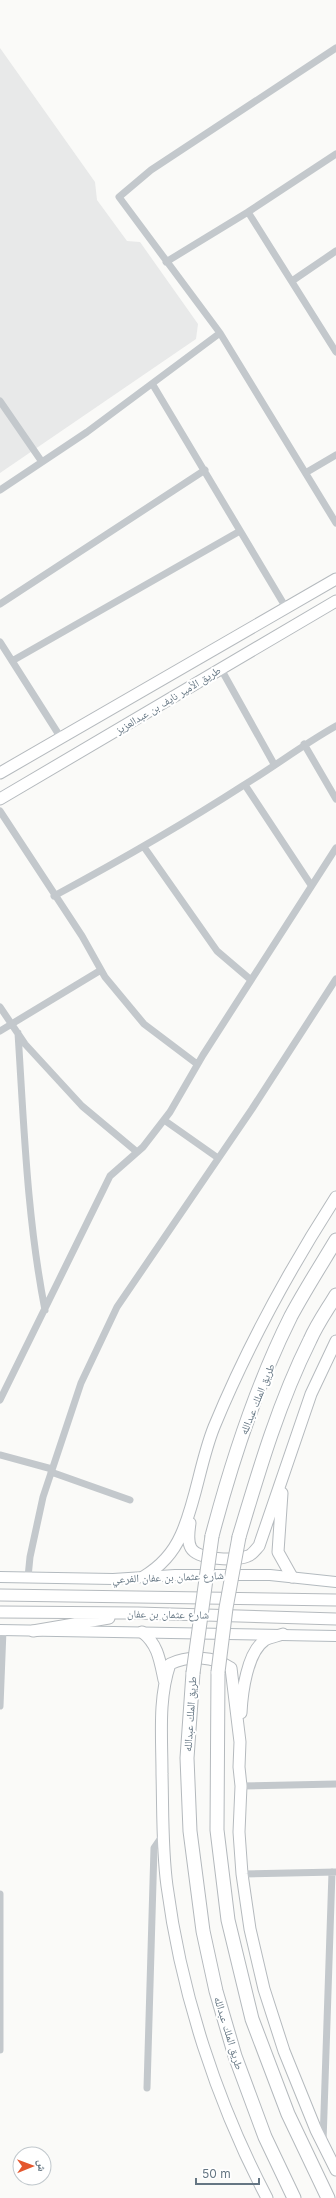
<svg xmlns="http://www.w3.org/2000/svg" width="336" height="2198" font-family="Inter,'Noto Naskh Arabic',sans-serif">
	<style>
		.built { fill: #e8e9e9 }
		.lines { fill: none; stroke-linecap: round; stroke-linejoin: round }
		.secondary-casing { stroke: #b3babf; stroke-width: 12 }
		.primary-casing { stroke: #b5babe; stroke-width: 13 }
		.highway-casing { stroke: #b4b9bd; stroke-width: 15 }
		.street { stroke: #c3c8cc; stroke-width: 7 }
		.secondary { stroke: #fff; stroke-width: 10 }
		.primary { stroke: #fff; stroke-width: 11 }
		.highway { stroke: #fff; stroke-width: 13 }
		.highway-bridge-casing { stroke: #b4b9bd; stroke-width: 15; stroke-linecap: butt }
		.highway-bridge { stroke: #fff; stroke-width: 13 }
		.labels { text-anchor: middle; stroke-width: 4; stroke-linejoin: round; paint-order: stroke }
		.street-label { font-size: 11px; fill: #657683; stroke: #fff }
	</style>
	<rect width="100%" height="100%" fill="#fafaf8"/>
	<path class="built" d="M0 48 95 182 97 200 127 241 140 242 198 324 196 339 0 473Z"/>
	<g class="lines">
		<g class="secondary-casing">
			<path id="secondary" d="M0 1577 113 1579 175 1575H270L336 1582
				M0 1630 336 1636"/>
		</g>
		<g class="primary-casing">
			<path id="primary" d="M0 773 336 579
				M0 799 336 601
				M282 1493 278 1552 292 1577
				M190 1523C189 1531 187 1541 191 1548 198 1560 235 1561 248 1556 252 1555 256 1549 259 1546L311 1394 336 1341
				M143 1577C160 1567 173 1553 181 1535 196 1502 200 1462 214 1427 247 1347 289 1270 336 1197
				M0 1595 336 1600
				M0 1612 138 1613 336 1619
				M33 1631 109 1618
				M142 1632C158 1644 160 1661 164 1680
				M241 1713C242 1693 247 1652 265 1640 270 1637 278 1636 283 1634
				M267 2198C217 2103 181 1993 167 1886 162 1850 163 1811 162 1774 162 1737 158 1699 170 1664 189 1655 214 1656 231 1668L240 1742 239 1767 241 1786 239 1832 242 1874 250 1929 264 1989 284 2051 316 2130 336 2170"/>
		</g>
		<g class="highway-casing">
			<path id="highway" d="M212 1536C232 1460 256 1386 291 1316 305 1290 321 1265 336 1240
				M239 1537C259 1470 279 1402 310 1340 317 1324 327 1310 336 1295
				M218 1672 217 1830 228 1920 252 2019 288 2114 328 2198
				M193 1673 187 1758 190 1831 203 1931 216 1991 235 2056 265 2137 294 2198"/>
		</g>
		<path class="street" d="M336 48 151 170 119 197 220 333 336 523
			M248 212 336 352
			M166 262 248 212 336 154
			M292 281 336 251
			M153 385 285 606
			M0 401 42 462
			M307 472 336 455
			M0 490 87 432 220 333
			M0 604 205 470
			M0 642 61 738
			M12 661 240 531
			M221 669 274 764
			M304 744 336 799
			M245 785 311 885
			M0 811 82 936 105 977 144 1024 197 1064
			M144 847 217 951 251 980
			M54 896C119 861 182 825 244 785 275 766 304 744 336 726
			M0 1007 25 1044 82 1106 137 1152
			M0 1031 101 970
			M18 1033C24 1126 27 1218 45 1310
			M164 1120 218 1158
			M0 1400 110 1176 143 1147 170 1112 203 1055 336 848
			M0 1455 52 1469
			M51 1472 130 1500
			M28 1577 30 1557 43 1497 81 1383 117 1307 252 1109 336 979
			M0 1706 3 1630
			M241 1786 336 1784
			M242 1874 336 1872
			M0 1894V2050
			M147 2088 154 1848 163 1835
			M323 2142 332 1872"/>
		<use href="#secondary" class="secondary"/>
		<use href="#primary" class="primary"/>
		<use href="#highway" class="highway"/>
		<g class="highway-bridge-casing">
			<path id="highway-bridge" d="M218 1672 226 1608 239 1537
				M193 1673 212 1536"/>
		</g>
		<use href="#highway-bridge" class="highway-bridge"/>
	</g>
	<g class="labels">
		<g class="street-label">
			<text transform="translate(168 700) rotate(-31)" y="4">طريق الأمير نايف بن عبدالعزيز</text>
			<text transform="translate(257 1399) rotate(-68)" y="4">طريق الملك عبدالله</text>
			<text transform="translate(168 1577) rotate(-2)" y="4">شارع عثمان بن عفان الفرعي</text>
			<text transform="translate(168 1614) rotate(1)" y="4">شارع عثمان بن عفان</text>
			<text transform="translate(190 1714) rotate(-86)" y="4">طريق الملك عبدالله</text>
			<text transform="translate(229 2033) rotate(73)" y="4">طريق الملك عبدالله</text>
		</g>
	</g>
	<g transform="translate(32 2166) rotate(89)"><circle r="19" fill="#ffffff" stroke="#c1c8cd"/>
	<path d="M0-3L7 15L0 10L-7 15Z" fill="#e4572e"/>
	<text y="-6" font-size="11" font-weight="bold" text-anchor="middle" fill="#657683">ش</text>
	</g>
	<path d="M196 2178v6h63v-6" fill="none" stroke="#657683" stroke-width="2"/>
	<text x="202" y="2178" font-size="12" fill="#657683" stroke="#ffffff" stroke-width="3" paint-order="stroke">50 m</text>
</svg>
